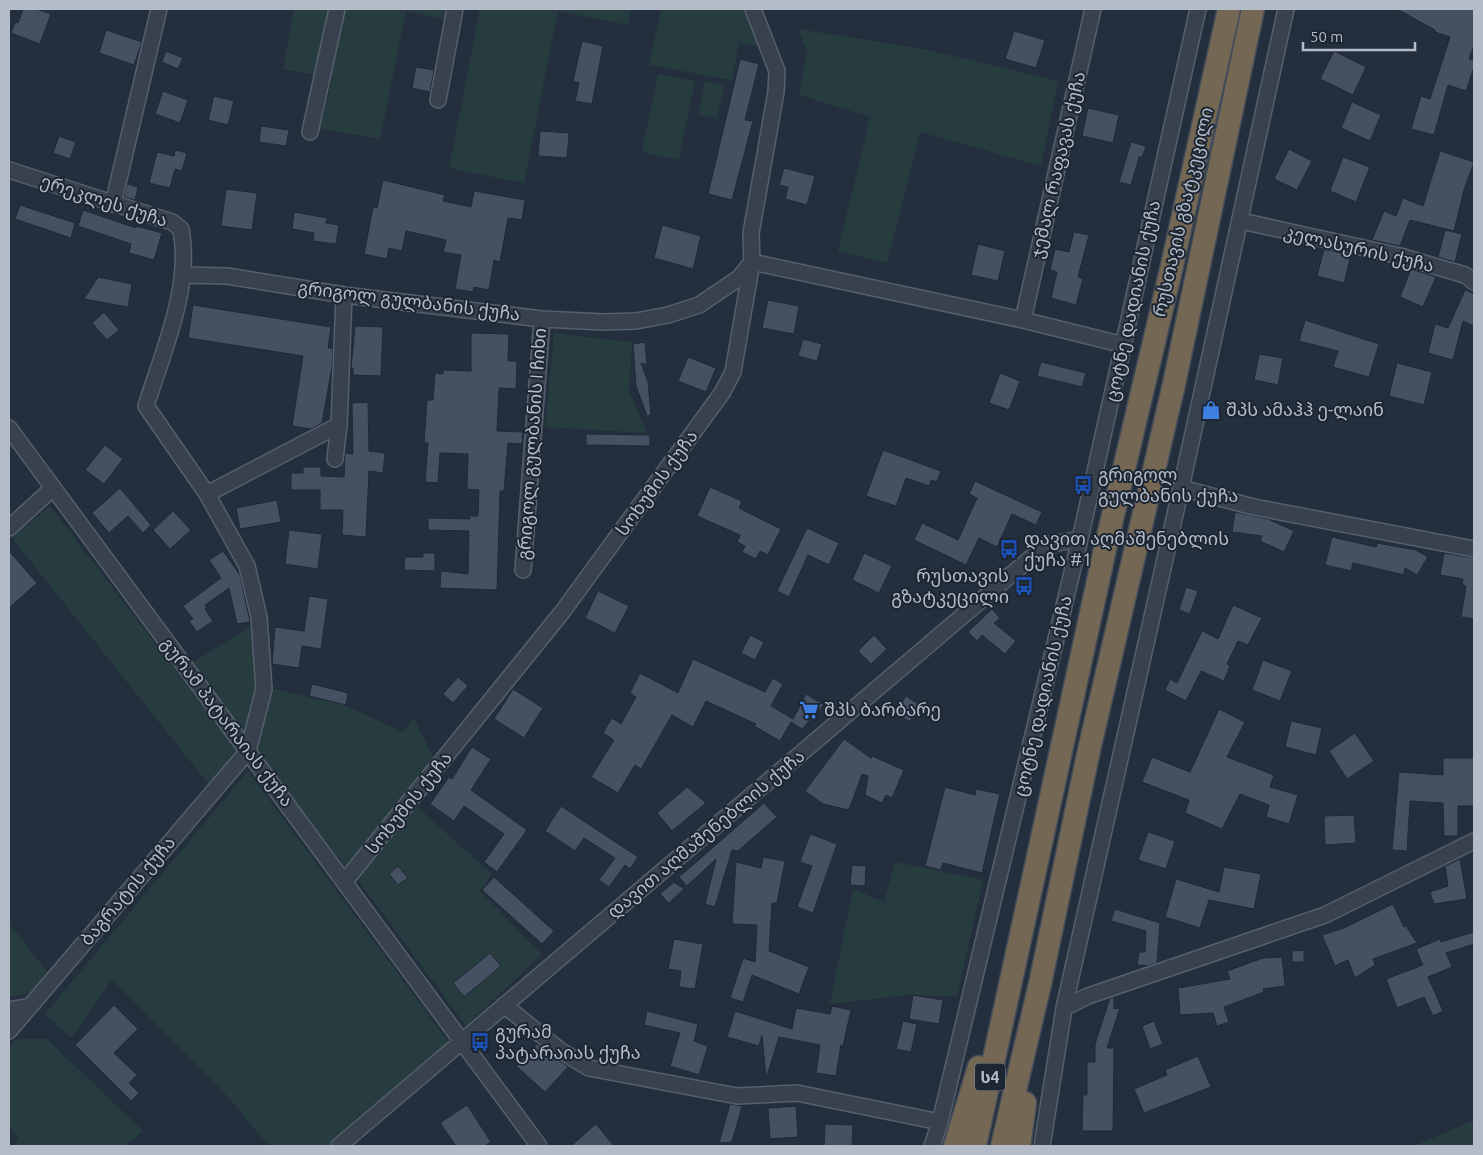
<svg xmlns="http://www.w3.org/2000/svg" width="1483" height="1155" font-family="Ubuntu,'Noto Sans Georgian',sans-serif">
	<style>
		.green { fill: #263c3f }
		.building { fill: #455162; stroke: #1f2835 }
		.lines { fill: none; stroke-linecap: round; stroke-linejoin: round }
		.minor-casing { stroke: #565f6c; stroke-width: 18 }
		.highway-casing { stroke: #434c59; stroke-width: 25 }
		.minor { stroke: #38414e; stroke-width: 15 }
		.highway { stroke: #746855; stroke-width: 22 }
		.labels { text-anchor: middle; stroke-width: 4; stroke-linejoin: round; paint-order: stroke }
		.shield { fill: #1d2633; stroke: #878f9c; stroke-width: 1 }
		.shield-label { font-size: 16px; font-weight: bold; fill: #b4bcc9 }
		.street-label { font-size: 18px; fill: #b4bcc9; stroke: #1d2633 }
		.poi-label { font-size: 18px; fill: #b4bcc9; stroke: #1d2633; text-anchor: start }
	</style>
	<rect width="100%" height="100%" fill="#242f3e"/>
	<path class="green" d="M294 9H458L456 22 406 11 380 139 320 129 332 78 283 69Z
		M480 9H631L628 25 558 11 524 183 449 168Z
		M661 9H749L761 48 739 42 732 80 649 65Z
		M798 29 924 49 1058 81 1041 166 920 132 887 263 838 251 870 117 799 95 807 52Z
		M658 74 695 81 679 160 642 152Z
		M705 81 725 85 717 118 698 115Z
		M554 333 632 342 629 391 647 433 545 427Z
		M50 506 239 753 210 786 12 538Z
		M255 623 258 691 247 739 189 665Z
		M270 688 342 704 403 732 414 719 434 758 345 866 255 751Z
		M248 771 450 1044 335 1146H269L226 1095 112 980 71 1038 45 1014Z
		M414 804 492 874 480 891 542 954 466 1026 355 876Z
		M895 862 983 880 957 996 907 995 830 1004 853 889 884 902Z
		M9 923 48 973 31 993 9 997Z
		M17 1039H47L143 1131 124 1146H13L19 1139 9 1126V1048Z
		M1474 1120V1146H1414Z"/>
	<path class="building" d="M23 9H36L51 14 40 44 11 33 15 22 18 23Z
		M1397 9H1474V45L1469 59 1474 60V67L1466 91 1448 85 1434 135 1411 129 1421 96 1430 99 1450 37 1435 32V30Z
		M106 30 142 42 134 65 99 53Z
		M1014 31 1045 40 1036 68 1005 59Z
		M582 41 603 46 592 104 575 101 579 83 573 81Z
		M166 51 183 58 178 69 162 62Z
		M1334 51 1366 67 1353 95 1320 79Z
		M740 59 759 64 745 120 753 121 732 200 708 194Z
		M416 67 434 70 430 92 412 88Z
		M163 91 188 100 180 123 155 114Z
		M214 96 234 101 228 125 208 120Z
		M1352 102 1381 115 1370 141 1341 128Z
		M1088 108 1119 115 1113 143 1082 136Z
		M261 126 289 130 286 146 259 142Z
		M540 131 569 133 567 158 538 156Z
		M59 136 76 142 70 159 53 153Z
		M1131 142 1146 146 1142 157H1139L1131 185 1119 182Z
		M1289 149 1312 161 1297 190 1274 179Z
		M175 150 187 153 182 171 175 169 170 188 149 183 157 152 174 156Z
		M1440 151 1474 162 1464 190 1454 231 1410 220 1400 246 1372 240 1384 211 1396 216 1403 198 1423 206Z
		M1343 157 1370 167 1356 202 1330 191Z
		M784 168 815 176 807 205 785 199 788 187 779 185Z
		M383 180 445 195 443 201 471 207 474 191 525 200 522 220 508 218 500 262 494 260 489 290 474 287 473 292 455 289 461 255 443 252 446 240 406 231 402 251 389 248 387 259 364 254 373 207 377 208Z
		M127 184 138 187 135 200 124 197Z
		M226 189 257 193 252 230 221 226Z
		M20 205 75 223 71 238 15 219Z
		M83 210 136 228V226L162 233 154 260 129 253 131 244 78 226Z
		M294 212 327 218 326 223 339 225 336 244 313 241 314 233 292 229Z
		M662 225 701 236 693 269 654 258Z
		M1445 230 1462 234 1455 262 1438 257Z
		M1074 232 1089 235 1078 277 1083 279 1076 305 1051 298 1057 272 1050 270 1055 249 1069 252Z
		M978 244 1005 251 998 281 971 275Z
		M1324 249 1351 255 1344 283 1317 276Z
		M1411 269 1436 277 1423 307 1400 297Z
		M98 277 132 284 128 307 84 299Z
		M1465 290 1474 294V326L1463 321 1453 360 1428 353 1435 324 1448 328Z
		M768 300 799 306 794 334 762 328Z
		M193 305 331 327 328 348H333L332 367 322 423 311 429 292 426 303 356 188 338Z
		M104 312 119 330 107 340 92 323Z
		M1305 320 1379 344 1369 377 1333 367 1338 351 1299 341Z
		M355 326 383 327 381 376 353 375V368H351Z
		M471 333 509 334 508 361H517L516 389 499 388 497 431 523 432 522 444 508 443 504 491H500L497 590 440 588 441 571 468 574 469 531 428 530V518L470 519V516H478L479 490 467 489 468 454 440 453 438 483 425 482 428 443H424L427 400H433L435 373 443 374V370L471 371Z
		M803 339 822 344 817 361 798 356Z
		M645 342 647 365 641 363 648 382 651 415 647 416 636 386 633 344Z
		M1259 354 1283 358 1278 385 1254 380Z
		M688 357 716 368 706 392 678 381Z
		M1041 362 1086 373 1082 387 1037 376Z
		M1397 363 1432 372 1424 405 1389 396Z
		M1000 373 1020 381 1009 410 989 403Z
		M368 402 369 451 385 453 383 473 369 471 366 537 342 535 343 510H320V490H291V473H303V467H321V476L344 477 345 453 353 454 352 403Z
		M586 434 650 435V446L586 445Z
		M105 445 123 459 104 484 85 470Z
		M883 450 941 471 937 482 931 480 929 486 906 478 896 506 866 496Z
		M975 481 1042 512 1036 525 1012 514 997 547 979 538 966 565 914 540 922 523 958 540 977 498 969 494Z
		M710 487 742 501 739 508 781 529 768 555 760 551 756 559 742 552 745 546 737 542 740 535 697 516Z
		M120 488 151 525 143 533 128 516 109 533 92 513Z
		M277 500 281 522 240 529 236 508Z
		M173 511 191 530 170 549 153 530Z
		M1235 512 1268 519 1294 531 1284 552 1260 541 1262 536 1232 532Z
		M807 528 839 543 829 565 808 555 789 597 777 591Z
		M289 530 322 534 318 569 285 564Z
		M1332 537 1376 547 1377 543 1416 550 1428 557 1417 575 1405 568 1404 575 1353 563 1351 571 1325 565Z
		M9 551 37 583 9 608Z
		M223 551 240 575 250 622 237 624 229 588 205 605 207 608 205 609 213 621 197 632 189 621 193 619 183 606 221 578 209 560Z
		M423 553H435V571L404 570 405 557H423Z
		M864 553 892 566 879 593 852 580Z
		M1444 553 1474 558V619L1461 617 1466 586 1462 585 1463 579 1440 575Z
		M1186 587 1198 591 1190 614 1179 610Z
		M598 591 629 606 615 633 585 618Z
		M309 596 328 599 321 649 302 646 299 668 272 664 275 627 304 631Z
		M1233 605 1262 618 1248 645 1238 641 1227 664 1230 666 1224 681 1201 671 1186 701 1165 690 1170 679 1177 683 1202 631 1218 639Z
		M992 609 1000 618 994 623 1016 641 1005 654 982 635 977 641 968 632Z
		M750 635 764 642 755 660 741 653Z
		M874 635 887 649 871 664 858 651Z
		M693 659 765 692 773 678 783 684 771 706 793 719 806 694 824 705 802 729 791 722 780 741 754 726 756 724 706 701 693 727 672 715 641 769 635 765 618 793 591 777 614 740 603 733 612 718 621 724 636 697 630 693 640 673 678 693Z
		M1263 660 1292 671 1280 701 1252 690Z
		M458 677 468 686 453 703 443 694Z
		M312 684 348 693 346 705 309 696Z
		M513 689 543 708 524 738 494 719Z
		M906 696 920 705 910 722 895 712Z
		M1219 709 1245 722 1227 757 1274 775 1270 787 1298 795 1289 824 1266 817 1269 805 1240 794 1222 829 1185 813 1189 800 1142 782 1152 757 1190 772Z
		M1291 721 1322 728 1316 755 1285 747Z
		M1355 733 1374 761 1347 779 1329 751Z
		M844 739 871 758 872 756 904 770 892 798 886 795 882 803 865 795 868 776 862 774 849 810 823 804 805 791Z
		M472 747 491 759 471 790 527 830 497 872 484 862 504 834 464 806 454 821 430 804 449 777 452 779Z
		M1443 758H1474V806H1458V836H1444L1443 803 1410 801 1407 851 1392 850 1399 772 1443 775Z
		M687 787 706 803 672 831 657 813Z
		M945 787 975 795 976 789 1000 794 982 873 943 863 941 870 925 866Z
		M764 803 777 817 738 851 732 850 715 907 705 904 716 859 687 886 679 877Z
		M561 806 638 857 630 869 625 865 609 887 599 880 615 858 584 838 575 851 545 831Z
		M1354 815 1356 843 1325 845 1324 816Z
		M1148 832 1175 841 1166 869 1138 860Z
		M810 834 837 844 813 913 797 907 812 866 800 862Z
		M763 857 785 861 777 903H772L769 951 809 967 799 994 752 975 743 1002 730 998 743 958 755 962 757 925 732 924 736 862 761 868Z
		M1460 859 1467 899 1434 904 1430 892 1448 886 1445 866Z
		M852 865 866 866 865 886 850 885Z
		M398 866 408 878 398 885 389 874Z
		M1224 867 1261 874 1254 909 1209 900 1200 928 1165 917 1176 879 1219 892Z
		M494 877 554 931 542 944 482 890Z
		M674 882 684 889 669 903 660 894Z
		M1393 904 1404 927 1406 926 1417 943 1373 959 1375 965 1355 978 1348 960 1335 966 1322 935 1344 928Z
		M1115 909 1160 923 1157 963 1148 966 1137 965 1139 952H1145L1146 931 1111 921Z
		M1474 932V944L1446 953 1452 967 1428 977 1443 1011 1433 1016 1424 997 1397 1008 1386 979 1423 965 1416 949 1440 939 1441 942Z
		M674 939 703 944 695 989 679 987 681 971 668 969Z
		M1304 950V962H1292V951Z
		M490 953 501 966 464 997 453 983Z
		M1282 957 1285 986 1263 989 1264 992 1224 1007 1229 1022 1217 1026 1213 1013 1180 1015 1178 988 1230 979 1227 971 1263 958Z
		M913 995 943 1000 939 1024 909 1019Z
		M1114 997V1009L1120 1008 1107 1048H1114L1113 1131H1082L1083 1095H1087V1062H1095V1044L1110 998Z
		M114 1005 138 1029 114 1053 137 1075 129 1083 139 1093 131 1101 75 1045Z
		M832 1006 851 1010 843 1046 841 1045 836 1076 816 1073 820 1045 779 1037 766 1079 762 1035 759 1046 727 1037 735 1011 792 1029 796 1008 830 1014Z
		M647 1011 698 1024 694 1041 708 1046 699 1075 670 1066 680 1033 644 1025Z
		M903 1021 917 1024 911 1052 896 1049Z
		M1154 1021 1163 1044 1150 1049 1142 1026Z
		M537 1044 568 1067 545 1092 516 1066Z
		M1198 1056 1211 1087 1144 1113 1134 1089 1167 1075 1165 1070Z
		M730 1104 742 1106 732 1142 719 1143Z
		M467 1105 491 1142 485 1146H456L440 1123Z
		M796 1106 798 1137 770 1139 768 1108Z
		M596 1124 614 1146H571Z
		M825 1124 853 1125 852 1146H824Z"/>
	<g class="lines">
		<g class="minor-casing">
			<path id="minor" d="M438 100 455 9
				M310 132 337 9
				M9 170 172 222 181 229C192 287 163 351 146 406L207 494 247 566 259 617 264 689 248 751 9 1031
				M113 204 159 9
				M1241 221 1400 256 1465 275 1474 282
				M752 262 1023 320 1124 345
				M182 275 227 276 344 295 542 319 603 322 636 321 668 315 699 305 739 278 752 262
				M1023 320 1093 9
				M9 428 539 1146
				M335 459 339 425 344 295
				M1181 488 1254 507 1474 549
				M207 494 339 425
				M9 528 53 488
				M523 570 542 319
				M345 881 563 611 722 393 733 372 752 262 751 233 776 92 777 71 753 9
				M504 1005 561 1051 589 1068 737 1096 797 1093 940 1122
				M1064 1008 1088 996 1325 915 1474 841
				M9 1010 30 1006
				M339 1146 1046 545 1080 539
				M932 1146 940 1122 1080 539 1198 9
				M1042 1146 1064 1008 1181 488 1286 9"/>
		</g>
		<g class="highway-casing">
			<path id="highway" d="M955 1146 979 1067
				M975 1146 1105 549 1171 270 1229 9
				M1002 1146 1040 984 1089 750 1174 384 1253 9
				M1019 1146 1025 1103"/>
		</g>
		<use href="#minor" class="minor"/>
		<use href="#highway" class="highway"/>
	</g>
	<defs>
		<g id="shop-bare" transform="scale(1.5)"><path d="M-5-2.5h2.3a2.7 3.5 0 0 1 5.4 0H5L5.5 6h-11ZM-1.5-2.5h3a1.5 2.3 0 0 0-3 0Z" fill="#3f7fe0" stroke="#1d2633" stroke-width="2.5" paint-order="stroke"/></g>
		<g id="bus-bare" transform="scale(1.5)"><path d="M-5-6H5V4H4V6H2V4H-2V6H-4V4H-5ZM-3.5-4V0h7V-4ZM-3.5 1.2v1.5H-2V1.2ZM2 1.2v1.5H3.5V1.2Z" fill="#1a4fb4" stroke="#1d2633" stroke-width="2.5" paint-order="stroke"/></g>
		<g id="supermarket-bare" transform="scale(1.5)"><path d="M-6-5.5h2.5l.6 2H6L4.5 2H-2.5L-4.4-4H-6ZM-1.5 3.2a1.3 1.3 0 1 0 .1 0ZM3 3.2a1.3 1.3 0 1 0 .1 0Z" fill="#3f7fe0" stroke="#1d2633" stroke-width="2.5" paint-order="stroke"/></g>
	</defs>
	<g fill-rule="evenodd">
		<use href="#shop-bare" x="1211" y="410"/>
		<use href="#bus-bare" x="1083" y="485"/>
		<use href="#bus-bare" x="1009" y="549"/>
		<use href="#bus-bare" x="1024" y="586"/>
		<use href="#supermarket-bare" x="809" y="710"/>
		<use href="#bus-bare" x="480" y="1042"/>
	</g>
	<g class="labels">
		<rect class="shield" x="975" y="1063.5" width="30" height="27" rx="4"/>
		<g class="shield-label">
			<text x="990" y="1083">ს4</text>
		</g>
		<g class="street-label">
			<text transform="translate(1058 165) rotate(-77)" y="6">ჯემალ რაფავას ქუჩა</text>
			<text transform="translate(104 201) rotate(18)" y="6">ერეკლეს ქუჩა</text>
			<text transform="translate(1183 212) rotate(-77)" y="6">რუსთავის გზატკეცილი</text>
			<text transform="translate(1359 249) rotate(13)" y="6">კელასურის ქუჩა</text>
			<text transform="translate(409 301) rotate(7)" y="6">გრიგოლ გულბანის ქუჩა</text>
			<text transform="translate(1133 301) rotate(-78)" y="6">ცოტნე დადიანის ქუჩა</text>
			<text transform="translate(532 444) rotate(-86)" y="6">გრიგოლ გულბანის I ჩიხი</text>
			<text transform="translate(657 483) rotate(-54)" y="6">სოხუმის ქუჩა</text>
			<text transform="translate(1043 696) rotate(-77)" y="6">ცოტნე დადიანის ქუჩა</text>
			<text transform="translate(227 722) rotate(53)" y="6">გურამ პატარაიას ქუჩა</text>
			<text transform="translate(409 803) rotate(-51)" y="6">სოხუმის ქუჩა</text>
			<text transform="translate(706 834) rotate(-40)" y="6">დავით აღმაშენებლის ქუჩა</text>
			<text transform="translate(128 891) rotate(-50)" y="6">ბაგრატის ქუჩა</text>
		</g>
		<g class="poi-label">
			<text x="1226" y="416">შპს ამაჰჰ ე-ლაინ</text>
			<text x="1098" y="481">გრიგოლ<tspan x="1098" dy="21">გულბანის ქუჩა</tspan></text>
			<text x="1024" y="545">დავით აღმაშენებლის<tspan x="1024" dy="21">ქუჩა #1</tspan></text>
			<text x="1009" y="582" text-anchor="end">რუსთავის<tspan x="1009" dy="21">გზატკეცილი</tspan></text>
			<text x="824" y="716">შპს ბარბარე</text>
			<text x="495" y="1038">გურამ<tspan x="495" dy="21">პატარაიას ქუჩა</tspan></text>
		</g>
	</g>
	<rect width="1483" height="1155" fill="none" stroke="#b4bcc9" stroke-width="20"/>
	<path d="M1303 42v8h112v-8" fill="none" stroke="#b4bcc9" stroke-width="2.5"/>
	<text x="1310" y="42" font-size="15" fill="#b4bcc9" stroke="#1d2633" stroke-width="4" paint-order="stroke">50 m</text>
</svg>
